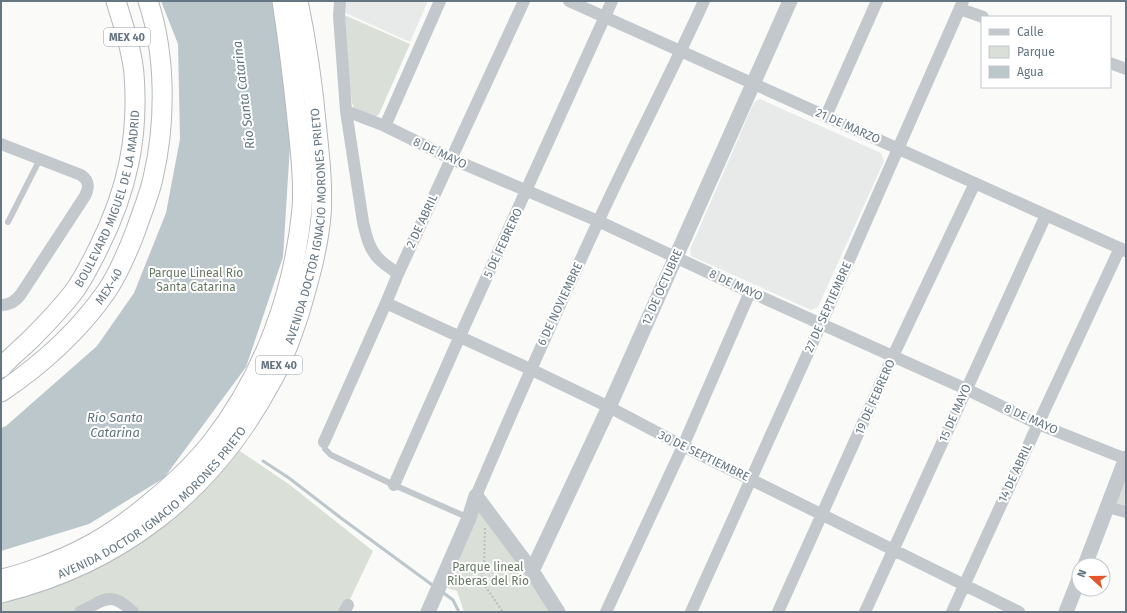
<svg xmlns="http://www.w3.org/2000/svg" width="1127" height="613" font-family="'Fira Sans',sans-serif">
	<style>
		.built { fill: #e8e9e9 }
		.green { fill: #dadfd7 }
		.water { fill: #bbc7cb }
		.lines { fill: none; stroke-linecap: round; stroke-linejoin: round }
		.stream { stroke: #bbc7cb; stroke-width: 3 }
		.trunk-casing { stroke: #b4b9bd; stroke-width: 21 }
		.path { stroke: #bbbfc2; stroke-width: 2; stroke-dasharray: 2 2; stroke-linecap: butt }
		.service { stroke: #c3c8cc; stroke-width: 6 }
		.minor { stroke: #c3c8cc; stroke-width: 12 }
		.tertiary { stroke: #c3c8cc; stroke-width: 15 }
		.trunk { stroke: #fff; stroke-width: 19 }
		.labels { text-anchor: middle; stroke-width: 4; stroke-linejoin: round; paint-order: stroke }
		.shield { fill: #fff; stroke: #939fa8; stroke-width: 1 }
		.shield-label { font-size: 11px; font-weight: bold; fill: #657683 }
		.street-label { font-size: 12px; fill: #657683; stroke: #fff }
		.park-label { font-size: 12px; fill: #687a64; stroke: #fff }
		.water-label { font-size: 13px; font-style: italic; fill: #60757c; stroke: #fff }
	</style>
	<rect width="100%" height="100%" fill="#fafaf8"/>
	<path class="built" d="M342 1H428L410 42 341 11Z
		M760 99 881 153 884 161 818 307 811 310 691 256 690 250 754 102Z"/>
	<path class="green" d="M340 13 410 44 379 114 375 117 354 108 352 103Z
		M231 445 290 485 373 551 344 612H133L109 598 80 612H1V592Z
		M1126 470V506L1113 502Z
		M476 496 558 612H464L457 591 439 585Z"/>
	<path class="water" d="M161 1H272L292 113 283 257 246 367 164 478 89 524 1 551V428L6 426 97 346 134 293 166 213 180 139 178 44Z"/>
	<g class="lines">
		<path class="stream" d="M263 461 289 478 341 518 435 587
			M441 591 453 600 459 612"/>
		<g class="trunk-casing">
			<g id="trunk">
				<path id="s1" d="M1 368C10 357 21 349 31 339 45 325 60 309 72 294 83 280 91 263 99 247 127 191 139 137 134 74 132 49 123 25 116 1"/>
				<path id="s2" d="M1 392C41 365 78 332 106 292 119 273 128 251 136 230 142 212 149 196 153 178 166 123 166 54 148 1"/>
				<path d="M1 579C13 577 24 573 35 569 78 554 110 536 145 507 169 488 193 466 212 442 264 375 294 293 302 209 304 179 300 149 297 119 293 80 288 40 282 1"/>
				<path id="s3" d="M1 593C120 564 212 492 270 384 283 362 292 336 300 311 309 280 318 249 321 216 323 188 320 159 317 131 313 87 307 44 298 1"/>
			</g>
		</g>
		<path class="path" d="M485 528 484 569 481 577V580L503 612"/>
		<path class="service" d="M8 222 40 159
			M324 442 325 449 331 455 394 485 469 518"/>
		<path class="minor" d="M340 1 339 16 346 111 363 222C366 235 369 250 380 260 385 265 392 269 398 274
			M569 1 1126 251
			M960 9 983 17
			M1110 63 1126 69
			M346 111 385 126 452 159 598 221 750 292 966 389 1038 424 1126 459
			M826 116 877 1
			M385 126 440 1
			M1 144 81 175C90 181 89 188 85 196L21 294C16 301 10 305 1 305
			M386 303 530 369 609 407 683 446 1019 612
			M324 442 386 303 398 274 524 1
			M394 485 460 336 612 1
			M476 496C515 404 556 313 598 222 632 148 670 76 704 1
			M1108 507 1126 512
			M80 612C105 600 110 590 133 612
			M344 612 348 605
			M606 612 683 446 750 292
			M691 612 821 324 963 1
			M778 612 893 356 975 183
			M865 612 1046 215
			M952 612 1038 424 1120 248"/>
		<path class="tertiary" d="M476 496 532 571 558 612
			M1085 565 1126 458
			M532 571 609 407 790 1
			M428 612 469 518 476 496
			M1066 612 1079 579"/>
		<use href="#trunk" class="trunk"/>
	</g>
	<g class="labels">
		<g class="shield">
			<rect x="104" y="28" width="46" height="18" rx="3"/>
			<rect x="256" y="356" width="46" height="18" rx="3"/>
		</g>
		<g class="shield-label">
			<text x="127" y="41">MEX 40</text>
			<text x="279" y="369">MEX 40</text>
		</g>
		<g class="street-label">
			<text transform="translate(848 126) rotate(24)" y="4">21 DE MARZO</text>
			<text transform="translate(440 153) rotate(25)" y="4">8 DE MAYO</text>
			<text dy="4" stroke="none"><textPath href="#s1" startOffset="206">BOULEVARD MIGUEL DE LA MADRID</textPath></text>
			<text transform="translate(422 221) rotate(-65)" y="4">2 DE ABRIL</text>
			<text dy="4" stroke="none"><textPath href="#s3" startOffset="516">AVENIDA DOCTOR IGNACIO MORONES PRIETO</textPath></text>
			<text transform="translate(503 243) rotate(-65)" y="4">5 DE FEBRERO</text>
			<text transform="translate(736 285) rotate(25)" y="4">8 DE MAYO</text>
			<text dy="4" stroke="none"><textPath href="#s2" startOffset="152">MEX-40</textPath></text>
			<text transform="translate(662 287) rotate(-66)" y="4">12 DE OCTUBRE</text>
			<text transform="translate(560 304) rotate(-65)" y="4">6 DE NOVIEMBRE</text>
			<text transform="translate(828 307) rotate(-66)" y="4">27 DE SEPTIEMBRE</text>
			<text transform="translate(875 397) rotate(-66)" y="4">19 DE FEBRERO</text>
			<text transform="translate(955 413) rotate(-66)" y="4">15 DE MAYO</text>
			<text transform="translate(1031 419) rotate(24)" y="4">8 DE MAYO</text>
			<text transform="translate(704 456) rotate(26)" y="4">30 DE SEPTIEMBRE</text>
			<text transform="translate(1015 473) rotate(-65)" y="4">14 DE ABRIL</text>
			<text dy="4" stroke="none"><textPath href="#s3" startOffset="180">AVENIDA DOCTOR IGNACIO MORONES PRIETO</textPath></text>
		</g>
		<g class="park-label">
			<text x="196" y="277">Parque Lineal Río<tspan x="196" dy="14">Santa Catarina</tspan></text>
			<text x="488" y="571">Parque lineal<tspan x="488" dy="14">Riberas del Río</tspan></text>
		</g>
		<g class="water-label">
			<text transform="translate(243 95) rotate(-97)" y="5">Río Santa Catarina</text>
			<text x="115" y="422">Río Santa<tspan x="115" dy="15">Catarina</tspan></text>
		</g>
	</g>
	<rect width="1127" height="613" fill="none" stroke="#657683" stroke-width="4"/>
	<rect x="981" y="16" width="130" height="72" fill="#ffffff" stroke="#c1c8cd"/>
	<rect x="989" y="29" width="20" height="6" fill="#c3c8cc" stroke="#c1c8cd"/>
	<text x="1017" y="36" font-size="12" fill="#657683">Calle</text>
	<rect x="989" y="46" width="20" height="12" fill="#dadfd7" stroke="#c1c8cd"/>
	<text x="1017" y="56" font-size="12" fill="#657683">Parque</text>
	<rect x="989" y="66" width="20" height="12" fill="#bbc7cb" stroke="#c1c8cd"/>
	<text x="1017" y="76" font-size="12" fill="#657683">Agua</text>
	<g transform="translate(1091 577) rotate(291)"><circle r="19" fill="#ffffff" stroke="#c1c8cd"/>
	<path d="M0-3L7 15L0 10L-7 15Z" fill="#e4572e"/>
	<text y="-6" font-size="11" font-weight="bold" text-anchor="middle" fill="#657683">N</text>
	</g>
</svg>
